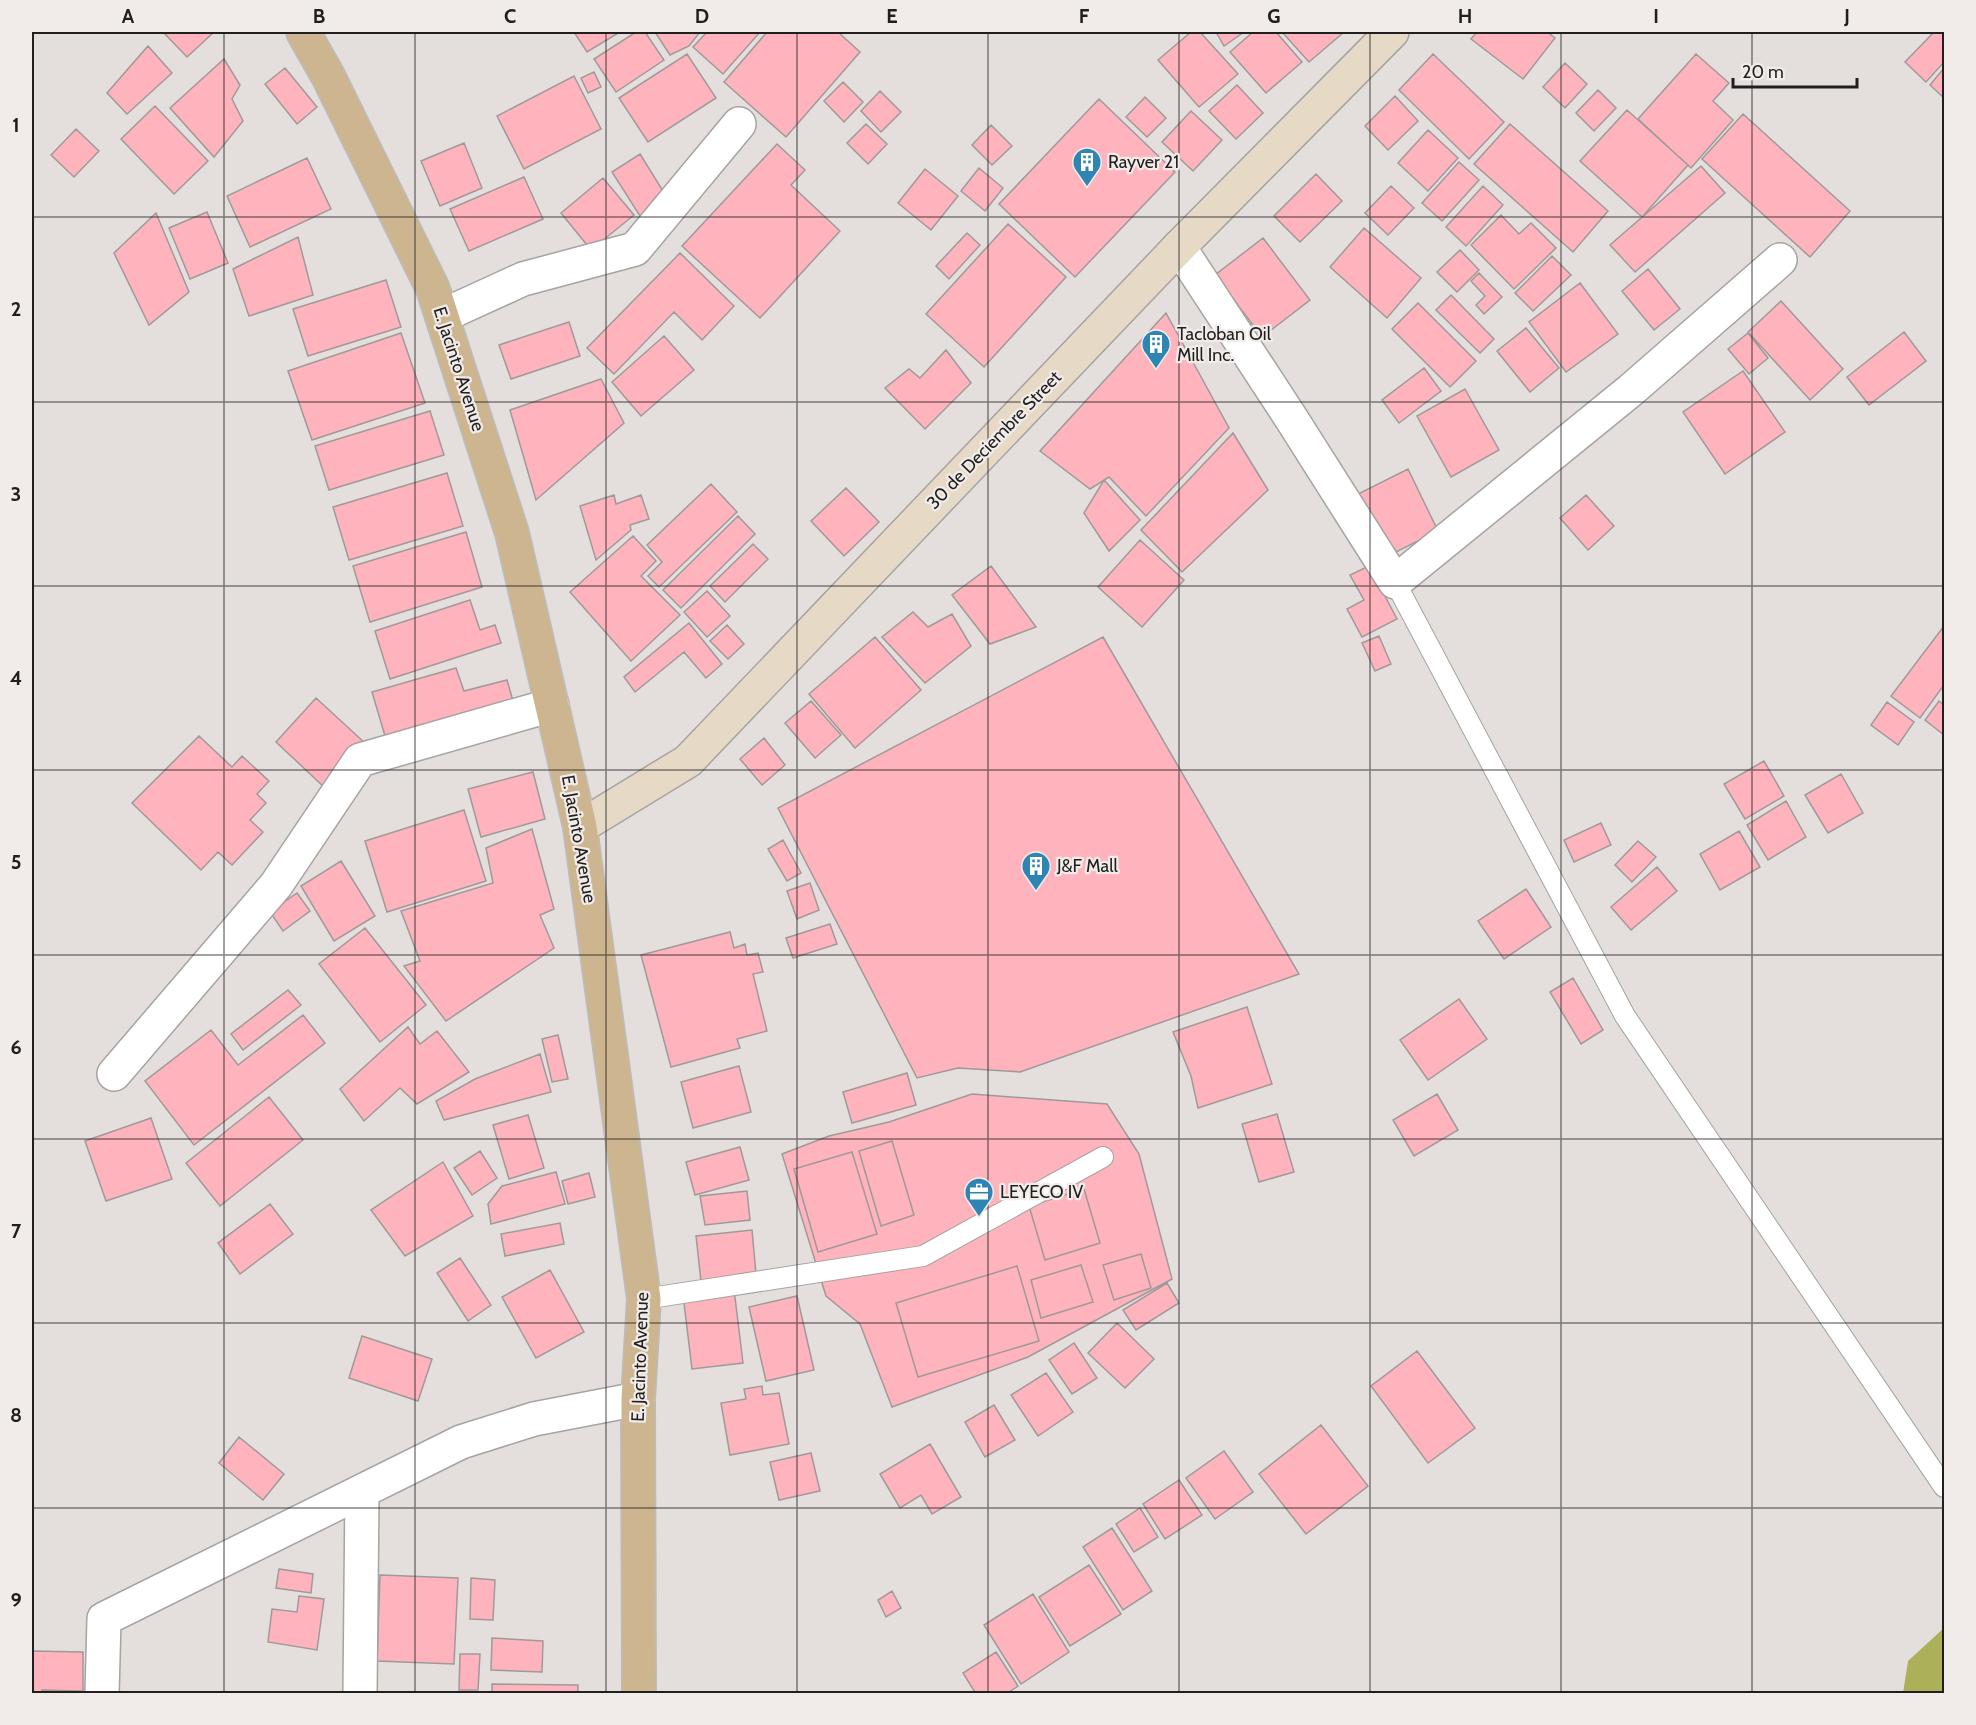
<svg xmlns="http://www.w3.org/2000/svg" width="1976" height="1725" font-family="Cabin,sans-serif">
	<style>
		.forest { fill: #acb058 }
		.building { fill: #ffb3bc; stroke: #9f9a9a; stroke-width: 1.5 }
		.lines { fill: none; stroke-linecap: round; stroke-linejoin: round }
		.lane-casing { stroke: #a7a3a1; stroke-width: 22 }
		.street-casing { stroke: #a7a3a1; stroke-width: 36 }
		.secondary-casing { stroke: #a7a3a1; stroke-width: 36 }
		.primary-casing { stroke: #bcbcbc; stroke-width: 36 }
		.lane { stroke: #fff; stroke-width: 20 }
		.street { stroke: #fff; stroke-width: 33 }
		.secondary { stroke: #e6dac7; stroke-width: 33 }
		.primary { stroke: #cdb58f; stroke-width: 33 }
		.grid { fill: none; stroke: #201f1e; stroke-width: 1.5; stroke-opacity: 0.55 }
		.labels { text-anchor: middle; stroke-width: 4.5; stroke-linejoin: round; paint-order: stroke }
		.poi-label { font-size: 18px; fill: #201f1e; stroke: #f1ecea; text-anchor: start }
		.street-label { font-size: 18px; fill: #201f1e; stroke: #f1ecea }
		.neatline { fill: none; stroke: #201f1e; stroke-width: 2 }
		.grid-label { font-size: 20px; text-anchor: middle; font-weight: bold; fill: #201f1e }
	</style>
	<rect width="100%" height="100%" fill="#e4dfdd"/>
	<path class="forest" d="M1944 1628V1693H1903L1908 1661Z"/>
	<path class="building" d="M163 32H214L187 57Z
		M574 32H620L587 52Z
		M636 32H645L664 60 616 92 594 59Z
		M655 32H700L689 46 670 55Z
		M707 32H760L723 74 693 47Z
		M767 32H838L860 52 786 137 724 82Z
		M1191 32H1200L1238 74 1199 107 1158 60Z
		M1216 32H1244L1224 46Z
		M1253 32H1276L1302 62 1266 93 1230 52Z
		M1282 32H1344L1309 62Z
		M1477 32H1547L1555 38 1523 79 1471 39Z
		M1934 32H1944V62L1926 82 1905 62Z
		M148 46 172 73 127 114 107 93Z
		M687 54 716 98 648 142 619 98Z
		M1433 54 1504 122 1469 159 1399 90Z
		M1696 54 1729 83 1713 101 1733 120 1691 168 1638 119Z
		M224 59 240 85 232 99 243 121 214 157 170 108Z
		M1565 63 1587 84 1565 108 1543 87Z
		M285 68 317 107 297 124 265 84Z
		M1944 68V98L1930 85Z
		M594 72 601 87 588 93 581 78Z
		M574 76 601 129 524 169 497 116Z
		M843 82 863 102 844 122 824 101Z
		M1237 85 1263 113 1236 139 1209 111Z
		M1598 90 1616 108 1594 131 1576 113Z
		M880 91 901 112 881 132 861 111Z
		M1395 96 1418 121 1388 150 1365 126Z
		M1145 97 1166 118 1147 137 1126 117Z
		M1099 99 1175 172 1075 277 999 204Z
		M155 106 208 161 174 194 121 139Z
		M1627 110 1688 165 1642 217 1580 161Z
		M1191 111 1222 140 1193 171 1162 142Z
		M1743 114 1850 211 1810 257 1702 159Z
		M866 124 887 144 868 164 847 143Z
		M1510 124 1608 211 1573 252 1474 164Z
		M991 125 1012 146 992 165 972 145Z
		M76 129 99 151 74 177 51 155Z
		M1428 130 1458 158 1428 191 1398 163Z
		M464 143 482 188 440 206 421 161Z
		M777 144 805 170 791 185 840 231 760 318 682 246Z
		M640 154 668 199 640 216 612 172Z
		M307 158 331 209 250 247 227 196Z
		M1459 162 1479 180 1442 221 1422 203Z
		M1701 166 1725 193 1635 272 1610 245Z
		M979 168 1003 188 985 211 961 191Z
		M925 169 958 196 931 230 898 203Z
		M1316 174 1342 201 1300 242 1274 216Z
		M524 177 543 219 469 251 450 209Z
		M603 178 634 215 591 250 561 213Z
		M1391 186 1414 208 1388 235 1365 213Z
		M1483 186 1503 205 1466 246 1446 227Z
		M207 212 228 263 190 279 169 228Z
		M156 213 189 292 149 325 114 253Z
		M1501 215 1519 234 1531 223 1556 248 1514 289 1471 245Z
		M1008 224 1066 277 984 367 926 314Z
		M1364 228 1421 278 1387 318 1330 267Z
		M967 233 980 245 949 279 936 266Z
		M298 237 313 295 249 316 233 269Z
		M1263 238 1310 300 1262 337 1215 275Z
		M1460 250 1479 270 1457 292 1437 272Z
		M680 253 734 306 702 340 674 312 614 374 587 348Z
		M1552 256 1571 275 1533 311 1515 293Z
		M1648 269 1680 309 1654 330 1622 291Z
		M1479 273 1502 297 1484 314 1476 305 1485 296 1471 281Z
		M386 280 401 327 308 356 293 309Z
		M1580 283 1618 334 1566 372 1529 322Z
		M1451 295 1494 339 1480 353 1436 310Z
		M1781 301 1843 369 1810 400 1748 332Z
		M1418 303 1476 361 1450 387 1392 329Z
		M1166 313 1229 428 1146 516 1109 477 1090 489 1040 451Z
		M569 322 580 356 511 379 499 345Z
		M1526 328 1559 368 1530 392 1497 351Z
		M1904 332 1926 361 1869 405 1847 377Z
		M401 333 425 403 312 440 288 371Z
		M1748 333 1768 358 1749 374 1728 349Z
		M664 336 694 370 641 416 612 382Z
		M946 350 971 383 925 429 885 388 909 369 920 378Z
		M1424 368 1441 391 1399 423 1382 400Z
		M1743 371 1785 432 1725 474 1683 412Z
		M601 379 624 423 536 500 510 410Z
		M1465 389 1499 450 1451 477 1417 416Z
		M430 411 444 455 329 490 315 446Z
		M1233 433 1268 490 1182 572 1141 530Z
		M1408 469 1438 531 1386 557 1356 495Z
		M447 473 463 526 349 560 333 507Z
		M1104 480 1140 520 1109 551 1084 513Z
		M711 484 737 512 659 587 648 576 662 562 647 545Z
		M846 488 879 522 844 556 811 521Z
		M614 495 616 504 641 495 649 519 630 525 631 530 596 560 580 506Z
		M1586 495 1614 526 1588 550 1560 518Z
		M738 516 755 534 681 608 663 590Z
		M466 532 482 587 370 622 353 566Z
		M633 536 656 561 641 576 680 615 631 661 570 592Z
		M1140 540 1184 580 1142 627 1098 587Z
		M753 544 768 559 725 602 710 586Z
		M991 566 1036 627 990 644 952 595Z
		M1369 566 1397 619 1362 637 1347 609 1364 600 1350 575Z
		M707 591 730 616 707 637 684 612Z
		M470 600 480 630 495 625 501 643 390 679 375 631Z
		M913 612 928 627 952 614 971 646 925 683 882 637Z
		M689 623 722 664 706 678 684 652 635 692 624 677Z
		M727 625 744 644 728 659 710 641Z
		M1944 626V685L1920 718 1891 696Z
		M1379 636 1391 664 1375 671 1362 643Z
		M875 637 921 690 855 748 809 694Z
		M1103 637 1299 974 1020 1072 958 1068 917 1078 778 808Z
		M456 668 464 691 507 680 515 708 388 746 372 692Z
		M316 698 366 744 325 788 276 742Z
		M811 701 841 735 815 758 785 723Z
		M1939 701 1944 705V735L1925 720Z
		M1887 702 1914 722 1898 745 1871 725Z
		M199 736 232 767 242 756 269 781 257 794 266 803 250 820 263 832 232 865 218 852 201 870 132 803Z
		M764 738 785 765 762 785 740 759Z
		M1764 761 1784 796 1745 819 1724 784Z
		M533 772 545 819 481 837 468 789Z
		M1841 774 1863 813 1828 833 1805 795Z
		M1786 801 1806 837 1768 860 1747 825Z
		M464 810 486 881 387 912 365 841Z
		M1601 823 1611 845 1574 862 1564 840Z
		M532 829 554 909 540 915 554 948 446 1021 404 966 420 961 401 911 493 883 486 848Z
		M1739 831 1760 867 1720 890 1700 854Z
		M783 840 801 873 787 881 768 849Z
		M1638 841 1656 857 1632 882 1615 865Z
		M341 861 375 916 334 941 301 886Z
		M1657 867 1677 891 1631 930 1611 907Z
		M810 883 819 910 797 919 787 891Z
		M1526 889 1551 927 1504 959 1478 921Z
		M297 893 310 911 283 931 270 912Z
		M830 924 837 944 793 958 786 938Z
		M365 928 426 1005 380 1042 319 964Z
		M730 932 734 948 745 944 747 955 758 953 763 972 753 974 767 1031 737 1039 740 1048 671 1067 641 955Z
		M1573 978 1603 1030 1581 1044 1550 992Z
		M288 990 301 1005 243 1050 231 1034Z
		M1459 999 1487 1039 1428 1080 1400 1040Z
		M1247 1007 1272 1084 1198 1108 1191 1076 1173 1032Z
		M303 1015 325 1043 194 1145 145 1081 211 1030 238 1065Z
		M408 1027 420 1044 437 1031 469 1072 417 1104 400 1088 364 1121 340 1089Z
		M558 1035 568 1079 552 1082 542 1039Z
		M540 1054 551 1092 444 1120 436 1101 475 1079Z
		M739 1066 751 1112 693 1128 681 1082Z
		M907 1073 916 1105 852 1123 843 1092Z
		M972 1094 1107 1104 1139 1154 1172 1279 1028 1357 892 1407 860 1324 826 1296 782 1154 829 1136 889 1122Z
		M1437 1094 1458 1130 1414 1156 1393 1120Z
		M269 1097 303 1140 220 1206 186 1163Z
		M1277 1114 1294 1172 1259 1182 1242 1124Z
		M528 1115 544 1168 509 1179 493 1125Z
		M151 1118 172 1179 106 1201 85 1141Z
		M892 1141 914 1215 881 1226 859 1151Z
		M740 1147 749 1180 695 1195 686 1162Z
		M480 1151 497 1178 472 1195 454 1168Z
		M852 1152 877 1234 818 1252 794 1169Z
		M443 1162 473 1216 405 1256 371 1210Z
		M556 1172 565 1204 491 1224 488 1204 502 1186Z
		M589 1173 595 1197 568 1204 562 1181Z
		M1084 1189 1100 1243 1045 1260 1029 1206Z
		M747 1191 750 1220 705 1225 700 1196Z
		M270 1204 293 1234 240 1274 218 1243Z
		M560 1223 564 1244 505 1256 501 1234Z
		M752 1230 756 1274 701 1281 696 1236Z
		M1141 1254 1151 1288 1114 1300 1103 1265Z
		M460 1258 491 1305 468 1321 437 1273Z
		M1081 1265 1093 1302 1041 1318 1031 1280Z
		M1017 1266 1039 1341 918 1377 896 1303Z
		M550 1270 584 1332 536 1358 502 1297Z
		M1167 1283 1179 1303 1136 1330 1123 1310Z
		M734 1289 743 1363 692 1369 683 1295Z
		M797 1296 814 1370 766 1381 749 1307Z
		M1117 1323 1154 1359 1125 1388 1088 1353Z
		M362 1336 432 1359 418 1401 349 1378Z
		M1074 1343 1097 1378 1072 1394 1049 1360Z
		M1417 1351 1475 1428 1428 1463 1371 1386Z
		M1046 1373 1073 1412 1038 1436 1011 1395Z
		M762 1386 763 1395 779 1393 789 1444 730 1455 721 1403 746 1399 744 1389Z
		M994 1405 1015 1440 985 1457 965 1422Z
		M1321 1425 1368 1486 1306 1534 1259 1474Z
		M239 1437 284 1474 263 1500 219 1463Z
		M930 1444 961 1497 932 1514 921 1495 900 1508 880 1474Z
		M1224 1451 1253 1492 1215 1519 1186 1478Z
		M811 1453 820 1491 779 1500 770 1462Z
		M1179 1480 1202 1515 1165 1539 1143 1504Z
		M1140 1508 1158 1537 1134 1552 1116 1524Z
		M1112 1528 1152 1591 1123 1610 1083 1547Z
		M1089 1565 1121 1614 1070 1646 1039 1597Z
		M279 1569 313 1574 311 1593 276 1588Z
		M380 1575 458 1578 454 1664 377 1661Z
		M471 1578 495 1580 493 1620 470 1619Z
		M892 1591 901 1608 886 1617 878 1600Z
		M1033 1594 1069 1652 1021 1684 984 1625Z
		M299 1596 324 1599 317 1650 268 1642 272 1609 297 1612Z
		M492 1638 543 1641 542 1672 491 1670Z
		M32 1651 83 1652V1691L42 1690V1694H32Z
		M996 1652 1018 1686 1006 1694H976L963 1673Z
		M460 1654H480L478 1690H459Z
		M492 1684 578 1685V1694H492Z"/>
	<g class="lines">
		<g class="lane-casing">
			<path id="lane" d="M1395 582 1625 1016 1944 1487
				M644 1299 923 1256 1103 1157"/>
		</g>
		<g class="street-casing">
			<path id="street" d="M1179 247 1291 418 1395 582 1631 390 1780 260
				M442 316 523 279 635 249 739 124
				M114 1074 276 885 360 760 552 705
				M102 1694 104 1619 461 1442 534 1419 638 1399
				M360 1694 362 1491"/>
		</g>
		<g class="secondary-casing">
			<path id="secondary" d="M580 827 688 761 1179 247 1392 32"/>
		</g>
		<g class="primary-casing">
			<path id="primary" d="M303 32 328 76 433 289 512 533 580 827 644 1299 638 1399 639 1694"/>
		</g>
		<use href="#lane" class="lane"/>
		<use href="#street" class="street"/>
		<use href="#secondary" class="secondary"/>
		<use href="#primary" class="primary"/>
	</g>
	<path class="grid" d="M224 32V1694M415 32V1694M606 32V1694M797 32V1694M988 32V1694M1179 32V1694M1370 32V1694M1561 32V1694M1752 32V1694M32 217H1944M32 402H1944M32 586H1944M32 770H1944M32 955H1944M32 1139H1944M32 1323H1944M32 1508H1944"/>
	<defs>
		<g id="building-pin" transform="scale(1.5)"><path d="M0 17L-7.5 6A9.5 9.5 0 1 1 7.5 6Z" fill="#2e85b4" stroke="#f1ecea"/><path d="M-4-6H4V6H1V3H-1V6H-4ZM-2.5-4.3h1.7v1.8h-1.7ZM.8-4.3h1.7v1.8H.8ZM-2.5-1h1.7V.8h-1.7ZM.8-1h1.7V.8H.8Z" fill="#fff"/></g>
		<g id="office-pin" transform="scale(1.5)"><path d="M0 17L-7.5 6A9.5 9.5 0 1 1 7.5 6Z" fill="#2e85b4" stroke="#f1ecea"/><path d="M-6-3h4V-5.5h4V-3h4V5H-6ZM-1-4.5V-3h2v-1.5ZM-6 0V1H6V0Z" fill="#fff"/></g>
	</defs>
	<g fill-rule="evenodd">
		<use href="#building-pin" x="1087" y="162"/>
		<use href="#building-pin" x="1156" y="344"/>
		<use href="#building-pin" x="1036" y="866"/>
		<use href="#office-pin" x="979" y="1192"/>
	</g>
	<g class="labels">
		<g class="poi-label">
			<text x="1108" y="168">Rayver 21</text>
			<text x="1177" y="340">Tacloban Oil<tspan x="1177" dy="21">Mill Inc.</tspan></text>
			<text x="1057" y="872">J&amp;F Mall</text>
			<text x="1000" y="1198">LEYECO IV</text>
		</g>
		<g class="street-label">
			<text transform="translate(459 369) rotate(72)" y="6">E. Jacinto Avenue</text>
			<text transform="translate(994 440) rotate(-46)" y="6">30 de Deciembre Street</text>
			<text transform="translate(579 839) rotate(80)" y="6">E. Jacinto Avenue</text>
			<text transform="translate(640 1357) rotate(-88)" y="6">E. Jacinto Avenue</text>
		</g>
	</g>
	<rect width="1976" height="1725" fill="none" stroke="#f1ecea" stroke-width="66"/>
	<path d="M1733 78v9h124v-9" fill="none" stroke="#201f1e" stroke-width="3"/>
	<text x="1742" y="78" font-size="18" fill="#201f1e" stroke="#f1ecea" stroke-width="4.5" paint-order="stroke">20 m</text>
	<rect x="33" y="33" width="1910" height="1659" class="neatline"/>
	<g class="grid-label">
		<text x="128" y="23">A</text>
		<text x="319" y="23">B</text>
		<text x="510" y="23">C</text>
		<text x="702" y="23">D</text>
		<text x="892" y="23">E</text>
		<text x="1084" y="23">F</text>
		<text x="1274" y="23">G</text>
		<text x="1465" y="23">H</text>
		<text x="1656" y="23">I</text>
		<text x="1847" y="23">J</text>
		<text x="16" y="132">1</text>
		<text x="16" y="316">2</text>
		<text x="16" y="501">3</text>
		<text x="16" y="685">4</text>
		<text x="16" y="869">5</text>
		<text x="16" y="1054">6</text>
		<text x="16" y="1238">7</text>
		<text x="16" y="1422">8</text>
		<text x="16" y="1607">9</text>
	</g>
</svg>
